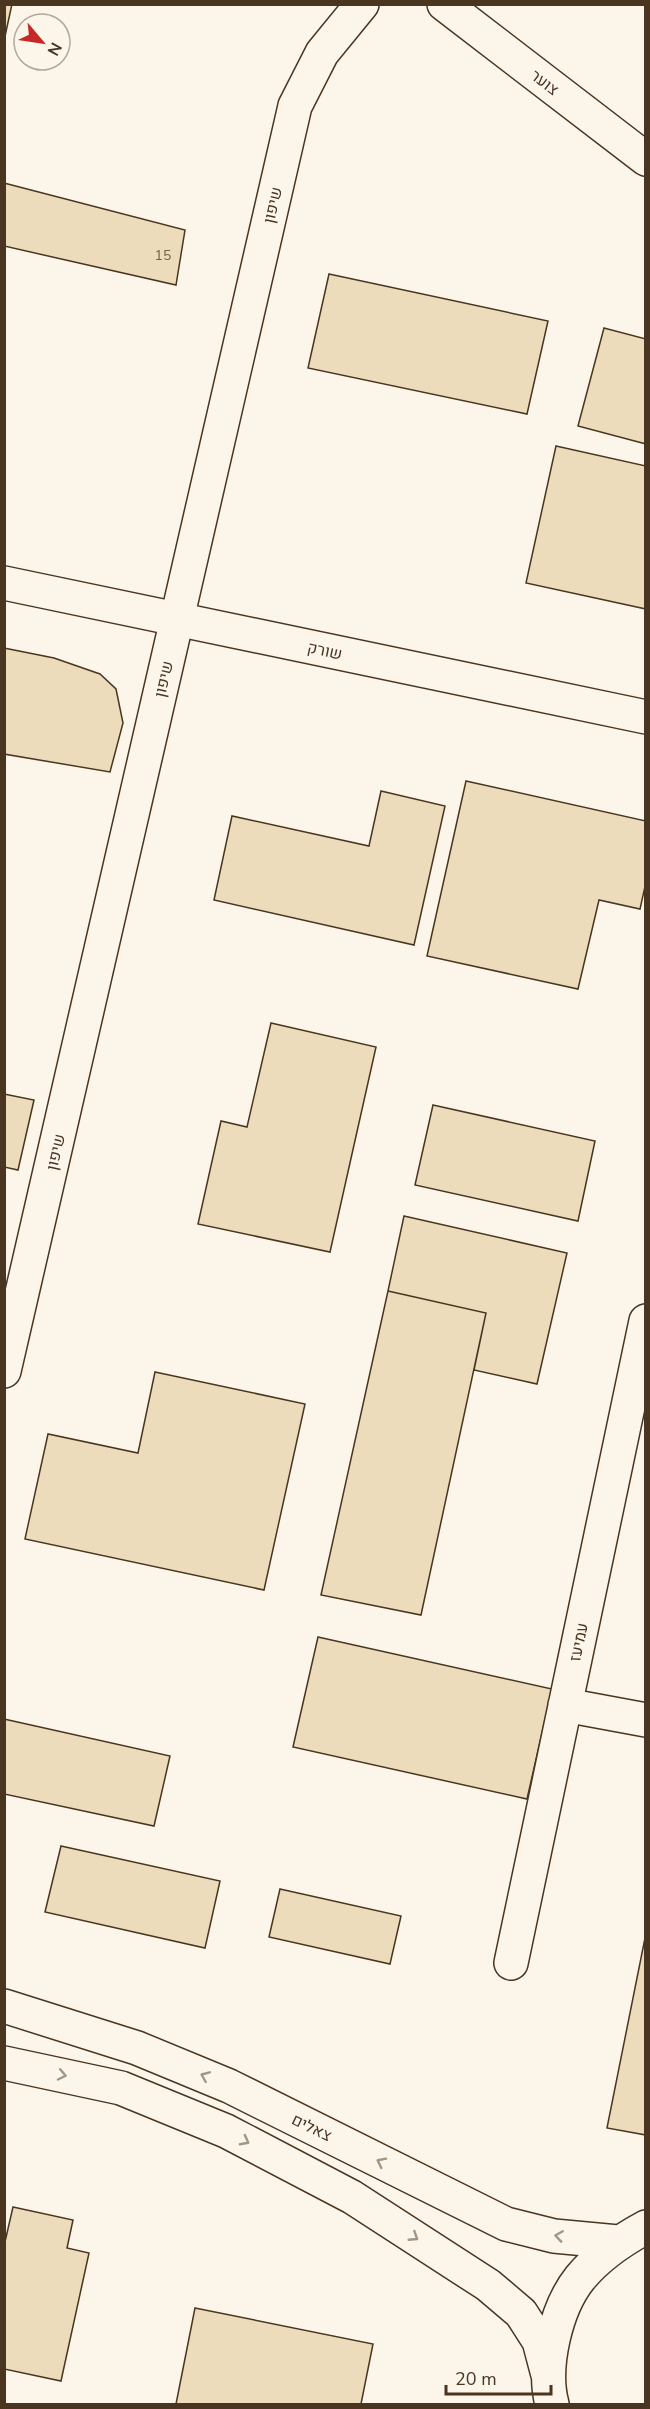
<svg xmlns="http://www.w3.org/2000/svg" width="650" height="2409" font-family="'Nunito Sans',Heebo,sans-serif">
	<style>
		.building { fill: #ecdcbc; stroke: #4a3520; stroke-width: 1.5 }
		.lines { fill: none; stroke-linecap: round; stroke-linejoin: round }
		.minor-casing { stroke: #4a3520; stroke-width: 36 }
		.minor { stroke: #fbf6e9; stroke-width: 33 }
		.oneway { stroke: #a29684 }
		.labels { text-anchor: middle; stroke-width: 4.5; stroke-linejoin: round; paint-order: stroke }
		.number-label { font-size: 14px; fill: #725f47 }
		.street-label { font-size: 16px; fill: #4a3520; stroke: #fbf6e9 }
	</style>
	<rect width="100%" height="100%" fill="#fbf6e9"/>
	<path class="building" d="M4 4H12L4 41Z
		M4 183 185 230 176 285 4 246Z
		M329 274 548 321 527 414 308 368Z
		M604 328 646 339V444L578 426Z
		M556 446 646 466V609L526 583Z
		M4 648 54 658 100 674 116 689 123 723 110 772 4 754Z
		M466 781 646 821V882L640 909 599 900 578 989 427 956Z
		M381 791 445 806 414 945 214 900 232 816 369 846Z
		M271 1023 376 1047 330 1252 198 1224 221 1121 247 1127Z
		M4 1094 34 1100 18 1170 4 1167Z
		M433 1105 595 1141 578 1221 415 1185Z
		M404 1216 567 1253 537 1384 474 1370 486 1313 388 1291Z
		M388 1291 486 1313 421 1615 321 1595Z
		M155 1372 305 1404 264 1590 25 1539 48 1434 138 1453Z
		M318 1637 552 1689 527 1799 293 1747Z
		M4 1719 170 1756 154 1826 4 1794Z
		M61 1846 220 1881 205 1948 45 1912Z
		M280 1889 401 1916 390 1964 269 1937Z
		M646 1933V2135L607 2128Z
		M13 2207 73 2220 67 2248 89 2253 61 2381 4 2369V2246Z
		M195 2308 373 2344 361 2404H176Z"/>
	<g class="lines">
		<g class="minor-casing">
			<path id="minor" d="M444 4 646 159
				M4 583 646 717
				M4 1371 295 106 322 53 362 4
				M565 1705 646 1720
				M511 1963 646 1321
				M4 2006 137 2048 229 2086 506 2224 554 2236 618 2242
				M4 2063 121 2088 226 2131 352 2197 488 2285 521 2313 539 2341 548 2375
				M552 2404C542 2367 556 2308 580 2278 598 2256 622 2240 646 2227"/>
		</g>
		<use href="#minor" class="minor"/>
	</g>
	<defs><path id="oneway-chevron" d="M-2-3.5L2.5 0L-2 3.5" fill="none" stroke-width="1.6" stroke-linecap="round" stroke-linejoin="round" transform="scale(1.5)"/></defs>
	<g class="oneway">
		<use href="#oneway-chevron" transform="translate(62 2075) rotate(12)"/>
		<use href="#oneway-chevron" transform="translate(205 2076) rotate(-157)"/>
		<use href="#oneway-chevron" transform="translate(245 2141) rotate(28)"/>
		<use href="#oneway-chevron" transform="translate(381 2162) rotate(-153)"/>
		<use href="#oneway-chevron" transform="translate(559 2236) rotate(-172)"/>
		<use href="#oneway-chevron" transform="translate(414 2237) rotate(33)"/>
	</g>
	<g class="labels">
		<g class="number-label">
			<text x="163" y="260">15</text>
		</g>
		<g class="street-label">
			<text transform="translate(545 82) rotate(37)" y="6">צוער</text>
			<text transform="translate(272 205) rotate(-77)" y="6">שיפון</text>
			<text transform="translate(325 650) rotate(12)" y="6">שורק</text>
			<text transform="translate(163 679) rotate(-77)" y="6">שיפון</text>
			<text transform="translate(55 1152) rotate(-77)" y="6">שיפון</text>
			<text transform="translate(578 1642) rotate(-78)" y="6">עמיעז</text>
			<text transform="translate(312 2127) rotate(26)" y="6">צאלים</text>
		</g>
	</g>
	<rect width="650" height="2409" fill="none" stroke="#4a3520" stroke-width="12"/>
	<g transform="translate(42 42) rotate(119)"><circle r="28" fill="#fbf6e9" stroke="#b4a999" stroke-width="1.5"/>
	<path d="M0-4.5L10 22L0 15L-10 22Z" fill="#c62828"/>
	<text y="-9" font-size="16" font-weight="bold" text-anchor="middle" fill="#4a3520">N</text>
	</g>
	<path d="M446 2385v9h105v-9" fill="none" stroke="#4a3520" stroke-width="3"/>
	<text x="455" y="2385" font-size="18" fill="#4a3520" stroke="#fbf6e9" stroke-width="4.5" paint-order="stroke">20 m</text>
</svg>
